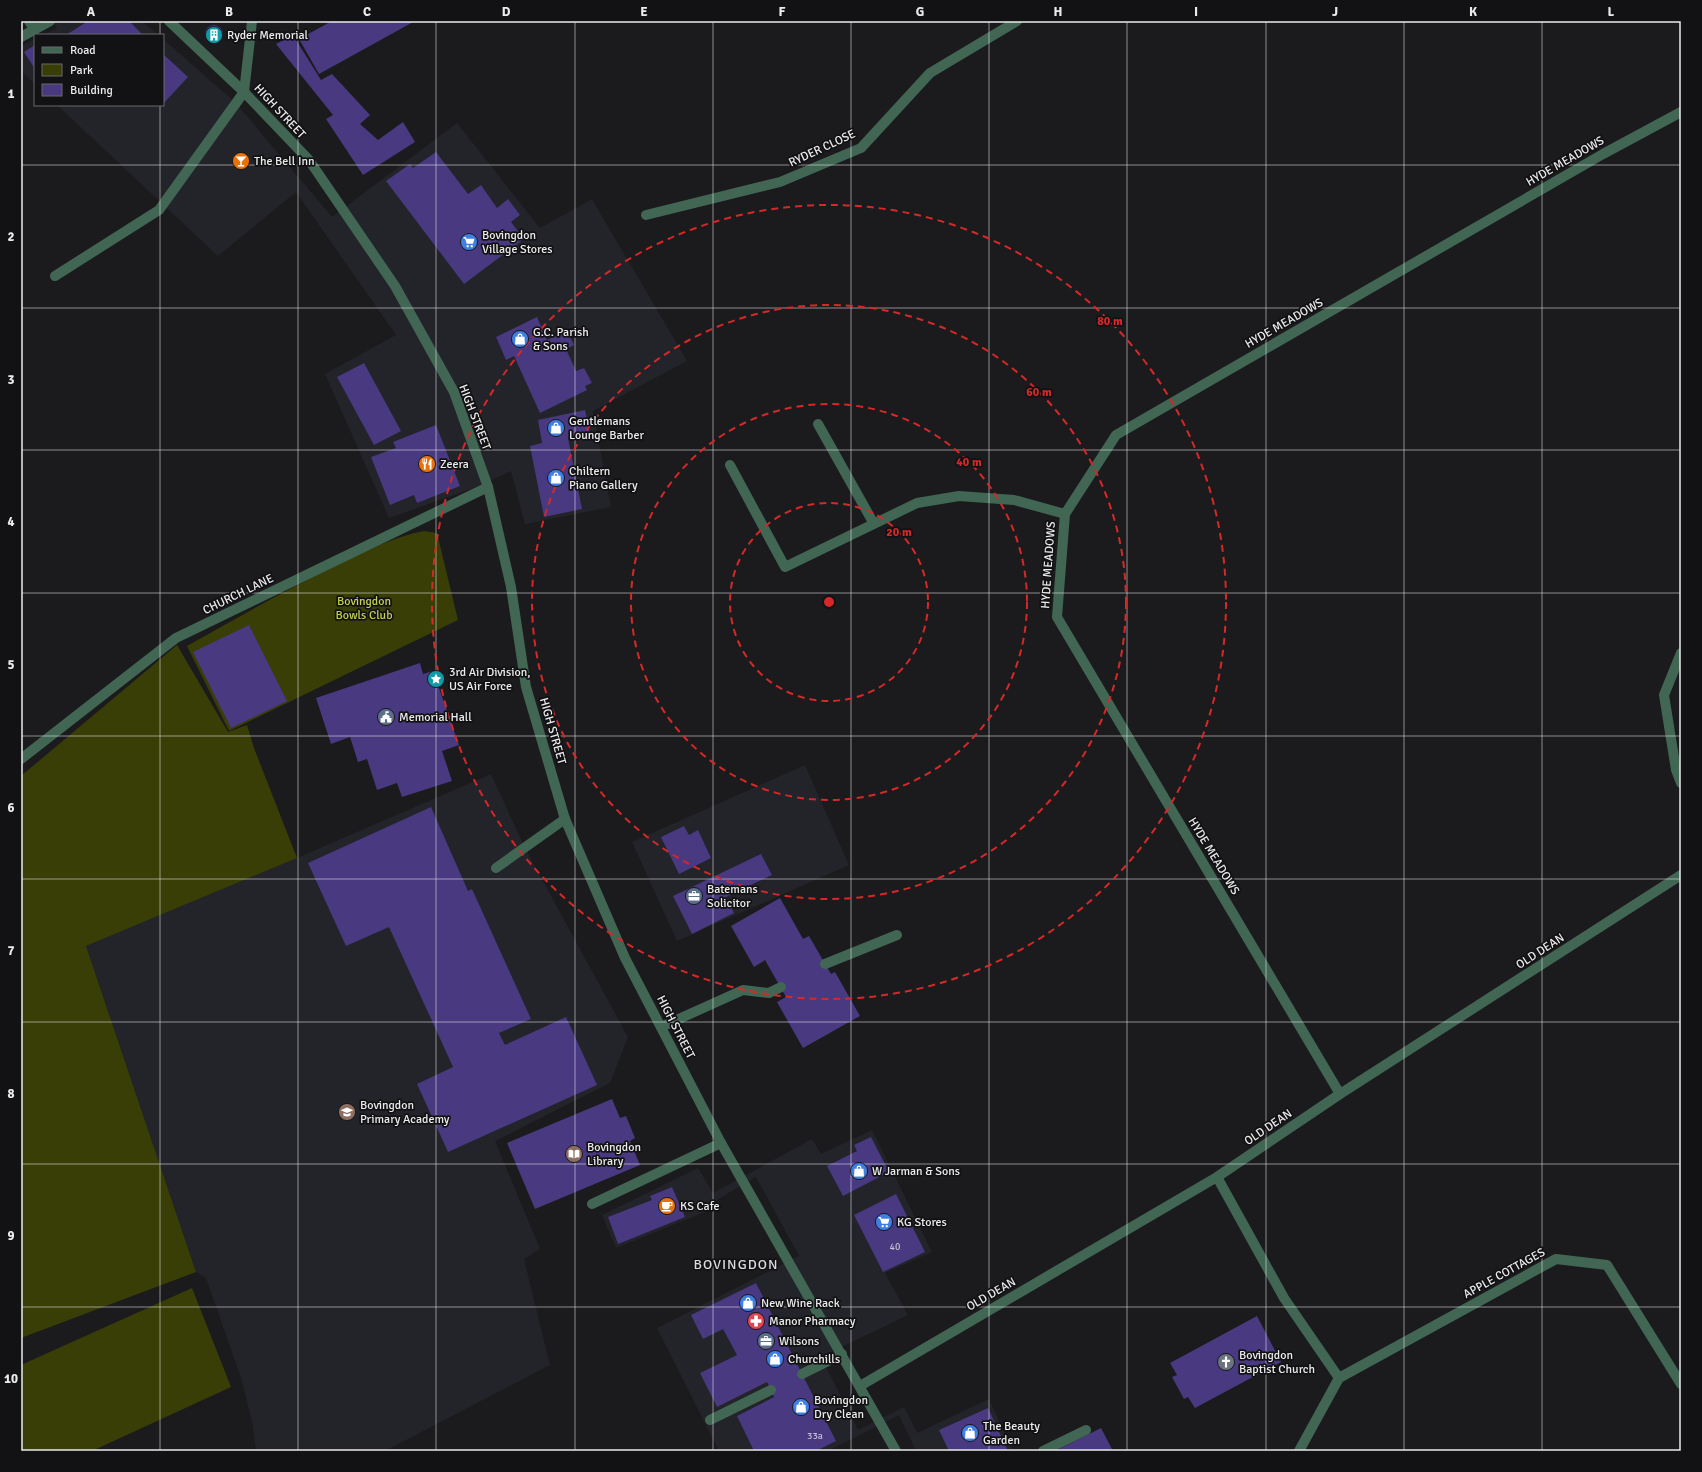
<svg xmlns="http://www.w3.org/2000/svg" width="1702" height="1472" font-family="Signika,sans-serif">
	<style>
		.built { fill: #23232a }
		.green { fill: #393e07 }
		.building { fill: #483981 }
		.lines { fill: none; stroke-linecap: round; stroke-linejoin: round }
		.service { stroke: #416654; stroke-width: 10 }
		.minor { stroke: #416654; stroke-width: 10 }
		.tertiary { stroke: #416654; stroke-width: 10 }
		.grid { fill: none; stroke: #ebebec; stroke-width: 1; stroke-opacity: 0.55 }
		.ring { fill: none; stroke: #d62828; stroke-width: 2; stroke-dasharray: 7 5 }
		.labels { text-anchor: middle; stroke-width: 3.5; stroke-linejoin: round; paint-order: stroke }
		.number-label { font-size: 10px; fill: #c2bed1 }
		.poi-label { font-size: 12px; fill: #ebebec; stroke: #121214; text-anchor: start }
		.street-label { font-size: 12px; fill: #ebebec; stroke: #121214 }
		.park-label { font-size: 12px; fill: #c3d157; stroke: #121214 }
		.quarter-label { font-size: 14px; letter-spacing: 1px; fill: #dcdbdf; stroke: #121214 }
		.centre { fill: #d62828; stroke: #121214; stroke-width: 2 }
		.ring-label { font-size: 12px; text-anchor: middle; font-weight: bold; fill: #d62828; stroke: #121214; stroke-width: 3.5; stroke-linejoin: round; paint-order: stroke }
		.neatline { fill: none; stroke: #ebebec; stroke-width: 1.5 }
		.grid-label { font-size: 13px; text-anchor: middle; font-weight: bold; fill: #ebebec }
	</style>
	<rect width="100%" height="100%" fill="#1b1b1d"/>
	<path class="built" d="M53 21H142L158 35H43L57 28Z
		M35 39V84L21 71V46Z
		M163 39 236 103 332 217 457 123 540 228 592 199 687 361 593 411 611 507 525 524 511 471 471 489 389 518 325 374 396 335 296 192 218 256 57 105H163Z
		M805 765 849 865 677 941 632 842Z
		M491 774 525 848 628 1037 610 1083 495 1141 540 1249 524 1259 550 1365 385 1451H256L253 1426 242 1381 206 1278 196 1272 86 946 297 858Z
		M872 1130 932 1252 885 1273 908 1315 821 1357 858 1430 904 1407 917 1433 989 1399 1013 1451H916L899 1415 828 1451H719L657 1328 799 1256 756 1177 715 1201 717 1207 616 1248 602 1215 698 1168 713 1193 812 1139 821 1154Z"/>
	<path class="green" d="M424 531 437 533 458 620 229 731 187 646C236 619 285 590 337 565 365 551 393 537 424 531Z
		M177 645 228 732 247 725 254 748 297 858 86 946 196 1272 21 1338V776Z
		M192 1288 231 1387 92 1451H21V1365Z"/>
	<path class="building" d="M88 21H129L143 35H66Z
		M332 21H415L319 74 299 39Z
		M205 34a9 9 0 1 1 18 0a9 9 0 1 1-18 0Z
		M293 35 321 80 332 74 370 115 360 124 378 140 403 122 415 142 363 175 326 119 333 115 276 44Z
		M35 45V69L24 52Z
		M163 54 188 77 163 104Z
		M436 152 468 194 481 185 497 208 508 199 520 215 511 222 524 239 464 284 386 181 410 164 413 168Z
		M537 317 547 340 567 331 574 345 566 349 576 371 584 368 592 383 585 386 587 390 540 413 514 356 506 360 496 337Z
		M364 363 401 431 374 445 337 377Z
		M585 410 590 433 568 438 582 509 544 517 530 446 542 443 538 420Z
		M436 425 460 486 417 503 414 495 390 505 371 457 396 448 393 442Z
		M249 625 287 701 231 728 193 652Z
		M420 663 423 674 433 671 459 745 442 751 452 781 402 797 397 783 377 790 367 759 358 762 350 737 331 744 316 698Z
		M431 807 468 891 472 889 531 1019 499 1033 505 1045 566 1017 597 1085 448 1152 417 1084 453 1067 389 927 346 946 308 863Z
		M684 826 689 835 698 830 711 858 679 874 661 837Z
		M761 854 772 875 726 897 734 913 692 934 673 896Z
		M780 898 803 939 809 936 831 974 835 972 860 1016 803 1048 777 1002 786 997 765 960 754 967 731 926Z
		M612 1099 620 1118 626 1116 635 1138 630 1141 640 1165 535 1209 507 1143Z
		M871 1137 889 1172 843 1196 827 1166 857 1151 854 1145Z
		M672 1187 685 1217 618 1244 608 1217 652 1200 650 1196Z
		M896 1194 925 1252 883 1272 854 1215Z
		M756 1283 836 1441 816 1451H754L737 1416 774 1397 767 1382 717 1407 700 1373 737 1355 723 1329 703 1339 691 1315Z
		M1257 1316 1281 1362 1195 1408 1188 1397 1184 1399 1172 1377 1177 1375 1170 1363Z
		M988 1408 1008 1451H949L939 1430Z
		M1101 1428 1113 1451H1055Z"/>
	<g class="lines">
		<path class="service" d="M29 21 34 29
			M55 276 159 210 244 92
			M818 424 874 524
			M730 465 785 567 917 503 959 496 1014 500 1065 514
			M496 868 565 819
			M825 964 897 935
			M661 1027 743 990 769 993 781 987
			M592 1204 721 1143
			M802 1374 842 1354
			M710 1420 771 1390
			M1043 1451 1086 1430"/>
		<path class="minor" d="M21 37 50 21
			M244 92 252 21
			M646 215 780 182 861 148 930 73 1017 21
			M1681 653 1664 695 1676 770 1681 783
			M21 759 176 638 488 487
			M1340 1094 1057 617 1065 514 1116 435 1603 154 1681 112
			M1217 1177 1284 1298 1339 1378 1299 1451
			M1339 1378 1556 1259 1607 1265 1681 1384
			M860 1386 1217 1177 1340 1094 1681 875"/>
		<path class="tertiary" d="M169 21 244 92 309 160 395 286 454 392 488 487 511 587 526 687 565 819 625 958 721 1143 896 1451"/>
	</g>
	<path class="grid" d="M160 21V35M298 21V1451M436 21V1451M575 21V1451M713 21V1451M851 21V1451M989 21V1451M1127 21V1451M1266 21V1451M1404 21V1451M1542 21V1451M160 105V1451M21 165H1681M21 308H1681M21 450H1681M21 593H1681M21 736H1681M21 879H1681M21 1022H1681M21 1164H1681M21 1307H1681"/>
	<g class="ring">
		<circle cx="829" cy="602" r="99"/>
		<circle cx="829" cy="602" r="198"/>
		<circle cx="829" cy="602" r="297"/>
		<circle cx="829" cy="602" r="397"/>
	</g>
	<defs>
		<g id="building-disc" transform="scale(0.9)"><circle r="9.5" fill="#0f9aa8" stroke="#121214"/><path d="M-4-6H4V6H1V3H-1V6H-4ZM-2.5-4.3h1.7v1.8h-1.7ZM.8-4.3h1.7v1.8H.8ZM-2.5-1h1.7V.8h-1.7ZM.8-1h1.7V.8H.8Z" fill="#fff"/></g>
		<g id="bar-disc" transform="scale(0.9)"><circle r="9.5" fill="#e8710a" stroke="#121214"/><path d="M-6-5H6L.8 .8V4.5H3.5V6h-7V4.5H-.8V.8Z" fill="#fff"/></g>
		<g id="supermarket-disc" transform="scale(0.9)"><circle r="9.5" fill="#3f7fe0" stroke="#121214"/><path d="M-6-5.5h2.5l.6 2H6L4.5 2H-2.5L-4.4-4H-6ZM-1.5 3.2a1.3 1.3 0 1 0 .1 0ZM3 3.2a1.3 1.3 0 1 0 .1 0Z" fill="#fff"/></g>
		<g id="shop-disc" transform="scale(0.9)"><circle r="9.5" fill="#3f7fe0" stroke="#121214"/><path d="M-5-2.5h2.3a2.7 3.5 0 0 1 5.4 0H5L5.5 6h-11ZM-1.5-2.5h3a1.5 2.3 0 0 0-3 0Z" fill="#fff"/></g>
		<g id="restaurant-disc" transform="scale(0.9)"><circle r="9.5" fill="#e8710a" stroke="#121214"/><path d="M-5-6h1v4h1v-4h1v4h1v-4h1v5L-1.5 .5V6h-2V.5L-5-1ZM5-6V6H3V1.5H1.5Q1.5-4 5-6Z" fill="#fff"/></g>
		<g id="sight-disc" transform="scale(0.9)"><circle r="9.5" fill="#0f9aa8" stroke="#121214"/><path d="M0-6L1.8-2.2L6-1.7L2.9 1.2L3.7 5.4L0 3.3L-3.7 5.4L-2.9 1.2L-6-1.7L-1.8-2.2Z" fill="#fff"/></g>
		<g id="civic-disc" transform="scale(0.9)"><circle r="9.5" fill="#5c6f8a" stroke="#121214"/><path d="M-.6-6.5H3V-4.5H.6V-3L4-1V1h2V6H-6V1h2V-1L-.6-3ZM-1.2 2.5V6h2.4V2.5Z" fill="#fff"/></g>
		<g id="office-disc" transform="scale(0.9)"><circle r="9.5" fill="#5c6f8a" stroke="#121214"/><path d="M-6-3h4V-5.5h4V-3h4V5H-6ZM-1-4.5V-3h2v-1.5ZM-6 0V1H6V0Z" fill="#fff"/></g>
		<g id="school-disc" transform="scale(0.9)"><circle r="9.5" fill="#8d6e63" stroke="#121214"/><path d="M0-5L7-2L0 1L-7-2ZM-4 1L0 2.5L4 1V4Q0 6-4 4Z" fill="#fff"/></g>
		<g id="library-disc" transform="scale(0.9)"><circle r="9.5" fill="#8d6e63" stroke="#121214"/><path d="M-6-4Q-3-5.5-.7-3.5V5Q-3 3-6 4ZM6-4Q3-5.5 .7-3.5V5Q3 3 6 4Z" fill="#fff"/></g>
		<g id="cafe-disc" transform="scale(0.9)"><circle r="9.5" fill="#e8710a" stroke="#121214"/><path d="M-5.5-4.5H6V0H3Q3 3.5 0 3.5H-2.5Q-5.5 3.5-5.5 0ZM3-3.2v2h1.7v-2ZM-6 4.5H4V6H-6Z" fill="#fff"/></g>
		<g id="pharmacy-disc" transform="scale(0.9)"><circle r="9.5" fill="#e0444e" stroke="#121214"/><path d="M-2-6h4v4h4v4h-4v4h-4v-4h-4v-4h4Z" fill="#fff"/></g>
		<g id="church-disc" transform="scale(0.9)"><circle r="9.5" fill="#6b7280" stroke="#121214"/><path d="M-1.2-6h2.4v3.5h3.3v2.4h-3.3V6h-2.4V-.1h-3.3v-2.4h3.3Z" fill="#fff"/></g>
	</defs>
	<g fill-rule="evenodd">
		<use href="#building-disc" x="214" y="35"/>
		<use href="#bar-disc" x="241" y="161"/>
		<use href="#supermarket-disc" x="469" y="242"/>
		<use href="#shop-disc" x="520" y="339"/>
		<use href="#shop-disc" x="556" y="428"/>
		<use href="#restaurant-disc" x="427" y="464"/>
		<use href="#shop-disc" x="556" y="478"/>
		<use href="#sight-disc" x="436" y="679"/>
		<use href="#civic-disc" x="386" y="717"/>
		<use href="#office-disc" x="694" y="896"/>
		<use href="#school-disc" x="347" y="1112"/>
		<use href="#library-disc" x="574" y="1154"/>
		<use href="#shop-disc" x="859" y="1171"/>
		<use href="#cafe-disc" x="667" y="1206"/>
		<use href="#supermarket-disc" x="884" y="1222"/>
		<use href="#shop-disc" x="748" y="1303"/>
		<use href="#pharmacy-disc" x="756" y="1321"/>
		<use href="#office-disc" x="766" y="1341"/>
		<use href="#shop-disc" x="775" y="1359"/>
		<use href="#church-disc" x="1226" y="1362"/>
		<use href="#shop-disc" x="801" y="1407"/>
		<use href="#shop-disc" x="970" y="1433"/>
	</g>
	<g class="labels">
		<g class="number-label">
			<text x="895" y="1250">40</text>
			<text x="815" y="1439">33a</text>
		</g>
		<g class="poi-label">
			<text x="227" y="39">Ryder Memorial</text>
			<text x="254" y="165">The Bell Inn</text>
			<text x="482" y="239">Bovingdon<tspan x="482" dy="14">Village Stores</tspan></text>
			<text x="533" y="336">G.C. Parish<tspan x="533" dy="14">&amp; Sons</tspan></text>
			<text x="569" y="425">Gentlemans<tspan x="569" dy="14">Lounge Barber</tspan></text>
			<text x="440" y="468">Zeera</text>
			<text x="569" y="475">Chiltern<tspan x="569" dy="14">Piano Gallery</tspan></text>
			<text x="449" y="676">3rd Air Division,<tspan x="449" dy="14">US Air Force</tspan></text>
			<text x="399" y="721">Memorial Hall</text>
			<text x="707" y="893">Batemans<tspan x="707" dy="14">Solicitor</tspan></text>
			<text x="360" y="1109">Bovingdon<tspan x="360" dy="14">Primary Academy</tspan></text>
			<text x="587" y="1151">Bovingdon<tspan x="587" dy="14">Library</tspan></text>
			<text x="872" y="1175">W Jarman &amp; Sons</text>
			<text x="680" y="1210">KS Cafe</text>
			<text x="897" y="1226">KG Stores</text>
			<text x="761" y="1307">New Wine Rack</text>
			<text x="769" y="1325">Manor Pharmacy</text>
			<text x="779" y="1345">Wilsons</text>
			<text x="1239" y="1359">Bovingdon<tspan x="1239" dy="14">Baptist Church</tspan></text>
			<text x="788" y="1363">Churchills</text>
			<text x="814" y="1404">Bovingdon<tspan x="814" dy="14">Dry Clean</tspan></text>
			<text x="983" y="1430">The Beauty<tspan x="983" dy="14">Garden</tspan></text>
		</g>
		<g class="street-label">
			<text transform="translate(280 111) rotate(47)" y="4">HIGH STREET</text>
			<text transform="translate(822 148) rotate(-25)" y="4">RYDER CLOSE</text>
			<text transform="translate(1565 161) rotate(-30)" y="4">HYDE MEADOWS</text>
			<text transform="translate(1284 323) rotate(-30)" y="4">HYDE MEADOWS</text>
			<text transform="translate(475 417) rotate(69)" y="4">HIGH STREET</text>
			<text transform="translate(1048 565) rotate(-86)" y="4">HYDE MEADOWS</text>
			<text transform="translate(238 594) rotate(-26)" y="4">CHURCH LANE</text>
			<text transform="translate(553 731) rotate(74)" y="4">HIGH STREET</text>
			<text transform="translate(1214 856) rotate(59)" y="4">HYDE MEADOWS</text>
			<text transform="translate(1540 951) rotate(-33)" y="4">OLD DEAN</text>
			<text transform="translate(676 1027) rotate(63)" y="4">HIGH STREET</text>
			<text transform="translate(1268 1127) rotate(-34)" y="4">OLD DEAN</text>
			<text transform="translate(1504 1273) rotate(-29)" y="4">APPLE COTTAGES</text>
			<text transform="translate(991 1294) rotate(-30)" y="4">OLD DEAN</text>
		</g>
		<g class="park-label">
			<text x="364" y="605">Bovingdon<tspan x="364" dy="14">Bowls Club</tspan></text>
		</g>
		<g class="quarter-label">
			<text x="736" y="1269">BOVINGDON</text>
		</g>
	</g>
	<circle cx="829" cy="602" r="6" class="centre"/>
	<g class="ring-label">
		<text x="1110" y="325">80 m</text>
		<text x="1039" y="396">60 m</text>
		<text x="969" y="466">40 m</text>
		<text x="899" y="536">20 m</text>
	</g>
	<rect width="1702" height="1472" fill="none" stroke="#121214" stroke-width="44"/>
	<rect x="34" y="34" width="130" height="72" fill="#121214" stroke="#69696a"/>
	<rect x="42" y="47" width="20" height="6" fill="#416654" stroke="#69696a"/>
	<text x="70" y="54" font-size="12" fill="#ebebec">Road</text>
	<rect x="42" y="64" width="20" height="12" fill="#393e07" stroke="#69696a"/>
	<text x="70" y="74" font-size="12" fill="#ebebec">Park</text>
	<rect x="42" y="84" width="20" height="12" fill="#483981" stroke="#69696a"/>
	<text x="70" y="94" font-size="12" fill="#ebebec">Building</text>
	<rect x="22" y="22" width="1658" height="1428" class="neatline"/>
	<g class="grid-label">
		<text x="91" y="16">A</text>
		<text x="229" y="16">B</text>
		<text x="367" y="16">C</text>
		<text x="506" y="16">D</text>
		<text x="644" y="16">E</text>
		<text x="782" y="16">F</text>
		<text x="920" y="16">G</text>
		<text x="1058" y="16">H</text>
		<text x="1196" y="16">I</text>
		<text x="1335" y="16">J</text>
		<text x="1473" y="16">K</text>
		<text x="1611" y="16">L</text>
		<text x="11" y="98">1</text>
		<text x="11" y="241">2</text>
		<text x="11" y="384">3</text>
		<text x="11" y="526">4</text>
		<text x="11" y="669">5</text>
		<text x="11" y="812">6</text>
		<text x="11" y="955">7</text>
		<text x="11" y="1098">8</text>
		<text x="11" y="1240">9</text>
		<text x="11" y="1383">10</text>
	</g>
</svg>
